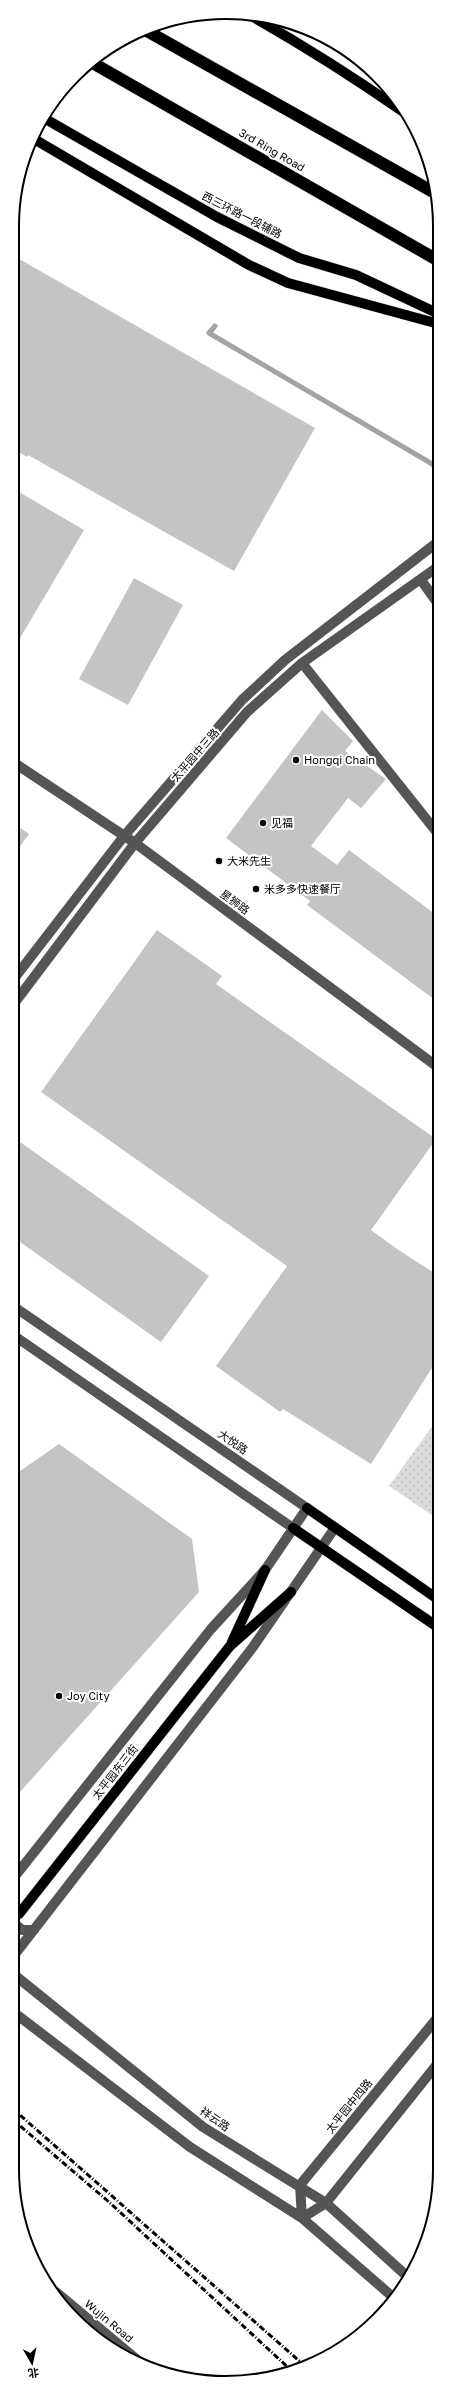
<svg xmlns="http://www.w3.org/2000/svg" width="452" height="2395" font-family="'Golos Text','Noto Sans SC',sans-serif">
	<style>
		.grass { fill: url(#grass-dots) }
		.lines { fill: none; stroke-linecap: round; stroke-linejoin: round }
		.stream { stroke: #a3a3a3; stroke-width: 5 }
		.building { fill: #c4c4c4 }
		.major-casing { stroke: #dbdbdb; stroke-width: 11 }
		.highway-casing { stroke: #dbdbdb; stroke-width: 13 }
		.minor { stroke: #555; stroke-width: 10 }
		.major { stroke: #000; stroke-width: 10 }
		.highway { stroke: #000; stroke-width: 12 }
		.rail { stroke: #000; stroke-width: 3; stroke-dasharray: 6 2 1 2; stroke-linecap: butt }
		.poi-dot { fill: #000; stroke: #fff; stroke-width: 1.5 }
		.labels { text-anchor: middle; stroke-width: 4; stroke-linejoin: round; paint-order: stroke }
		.street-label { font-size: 11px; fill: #000; stroke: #fff }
		.poi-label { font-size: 11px; fill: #000; stroke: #fff; text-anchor: start }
		.rim { fill: none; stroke: #000; stroke-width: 2 }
	</style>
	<defs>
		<pattern id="grass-dots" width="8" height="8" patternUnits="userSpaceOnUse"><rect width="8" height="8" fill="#dcdcdc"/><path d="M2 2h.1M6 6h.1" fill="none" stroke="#bbb" stroke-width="1.8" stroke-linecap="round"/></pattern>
	</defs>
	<rect width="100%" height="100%" fill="#fff"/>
	<path class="grass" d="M439 1417V1520L389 1486Z"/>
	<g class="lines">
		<path class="stream" d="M215 326 209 333 439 468"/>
	</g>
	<path class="building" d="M14 256 315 428 234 571 28 455 27 457 14 449Z
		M14 489 84 530 13 650V571Z
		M134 578 183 605 128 705 79 679Z
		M322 710 353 741 345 751 386 779 361 808 348 798 311 846 337 865 349 850 439 917V1003L307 905 310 901 226 838Z
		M13 823 29 834 13 856Z
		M157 930 222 976 216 984 436 1139 371 1230 397 1249 439 1276V1372L432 1368 371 1464 283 1409 280 1412 216 1366 287 1266 41 1092Z
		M13 1137 209 1276 161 1342 13 1237Z
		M59 1444 192 1539 199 1592 12 1801 13 1476Z"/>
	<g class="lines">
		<g class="major-casing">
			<path id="major" d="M248 14C301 44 352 76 402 111
				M42 117 217 217 299 258 356 275 439 314
				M34 139 249 265 288 283 439 324
				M307 1508 439 1600
				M293 1528 439 1628
				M232 1642 265 1570
				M19 1914 230 1646 291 1592"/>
		</g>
		<g class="highway-casing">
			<path id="highway" d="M147 31 435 193
				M91 62 439 261"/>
		</g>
		<path class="minor" d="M421 580 439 605
			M302 663 439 835
			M13 762 135 843 439 1068
			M13 980 124 836 242 700 285 660 439 541
			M13 1005 135 843 247 712 302 663 439 566
			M13 1335 293 1528
			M12 1880 211 1629 265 1570 307 1508 13 1306
			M12 1921 22 1930H34
			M12 1958 253 1647 334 1529
			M12 1973 203 2127 326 2203 409 2278
			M12 2011 190 2147 302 2218 394 2298
			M438 2063 326 2203 302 2218 300 2185 438 2017
			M56 2292 146 2367"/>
		<use href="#major" class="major"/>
		<use href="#highway" class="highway"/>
		<path class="rail" d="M12 2108 305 2366
			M12 2119 109 2202 293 2372"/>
	</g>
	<g class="poi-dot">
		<circle cx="296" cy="760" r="4"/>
		<circle cx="263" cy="823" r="4"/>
		<circle cx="219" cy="861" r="4"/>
		<circle cx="256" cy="889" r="4"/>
		<circle cx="59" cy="1696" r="4"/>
	</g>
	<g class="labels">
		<g class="street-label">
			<text transform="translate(272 150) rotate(30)" y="4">3rd Ring Road</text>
			<text transform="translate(242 215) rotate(27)" y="4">西三环路一段辅路</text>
			<text transform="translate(195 755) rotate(-49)" y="4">太平园中三路</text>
			<text transform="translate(235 902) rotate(36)" y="4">星狮路</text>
			<text transform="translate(233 1442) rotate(34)" y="4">大悦路</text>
			<text transform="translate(115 1772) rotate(-52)" y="4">太平园东三街</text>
			<text transform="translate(349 2106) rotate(-51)" y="4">太平园中四路</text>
			<text transform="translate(215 2119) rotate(34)" y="4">祥云路</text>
			<text transform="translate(109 2321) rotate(40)" y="4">Wujin Road</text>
		</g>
		<g class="poi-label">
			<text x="304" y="764">Hongqi Chain</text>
			<text x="271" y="827">见福</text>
			<text x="227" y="865">大米先生</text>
			<text x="264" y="893">米多多快速餐厅</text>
			<text x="67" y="1700">Joy City</text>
		</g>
	</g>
	<path d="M0 0H452V2395H0ZM226 19H226A207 207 0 0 1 433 226V2169A207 207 0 0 1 226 2376H226A207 207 0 0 1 19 2169V226A207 207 0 0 1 226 19Z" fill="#fff" fill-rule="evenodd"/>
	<path class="rim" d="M226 19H226A207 207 0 0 1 433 226V2169A207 207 0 0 1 226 2376H226A207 207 0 0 1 19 2169V226A207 207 0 0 1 226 19Z"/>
	<g transform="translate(32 2363) rotate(171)" stroke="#ffffff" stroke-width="3" paint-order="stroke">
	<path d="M0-3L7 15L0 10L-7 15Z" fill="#000000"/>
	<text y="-6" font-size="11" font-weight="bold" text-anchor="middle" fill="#000000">北</text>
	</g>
</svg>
